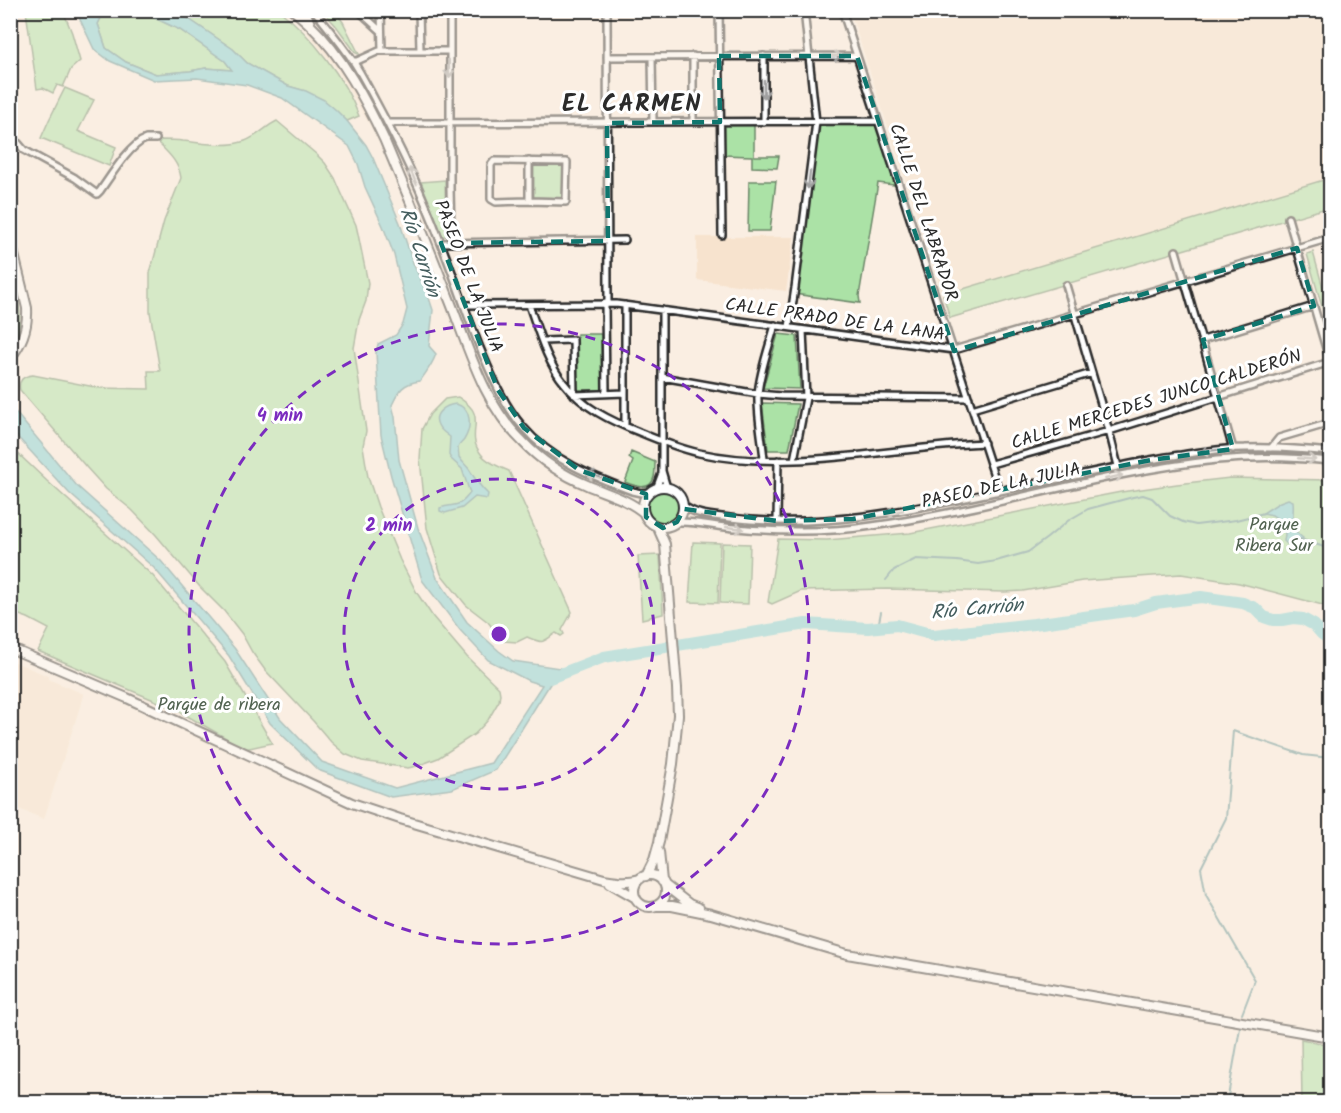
<svg xmlns="http://www.w3.org/2000/svg" width="1341" height="1113" font-family="Kalam,sans-serif">
	<style>
		.built { fill: #f7e3ce }
		.green { fill: #abe2a6; stroke: #6b8668; stroke-width: 1.5 }
		.water { fill: #7fd0d5; stroke: #5d8e91; stroke-width: 1.5 }
		.lines { fill: none; stroke-linecap: round; stroke-linejoin: round }
		.stream { stroke: #5d8e91; stroke-width: 2 }
		.river { stroke: #7fd0d5; stroke-width: 12 }
		.street-casing { stroke: #2b2b2b; stroke-width: 10 }
		.secondary-casing { stroke: #2b2b2b; stroke-width: 12 }
		.street { stroke: #fff; stroke-width: 5 }
		.secondary { stroke: #fff; stroke-width: 8 }
		.oneway { stroke: #a0a0a0 }
		.marked { fill: none; stroke: #0f766e; stroke-width: 4.5; stroke-dasharray: 12 8; stroke-linejoin: round }
		.ring { fill: none; stroke: #7b2cbf; stroke-width: 3; stroke-dasharray: 10 8 }
		.labels { text-anchor: middle; stroke-width: 6; stroke-linejoin: round; paint-order: stroke }
		.street-label { font-size: 18px; fill: #2b2b2b; stroke: #fff }
		.park-label { font-size: 18px; fill: #516250; stroke: #fff }
		.water-label { font-size: 20px; font-style: italic; fill: #445d5e; stroke: #fff }
		.district-label { font-size: 24px; font-weight: bold; letter-spacing: 1.5px; fill: #2b2b2b; stroke: #fff }
		.centre { fill: #7b2cbf; stroke: #fff; stroke-width: 3 }
		.ring-label { font-size: 18px; text-anchor: middle; font-weight: bold; fill: #7b2cbf; stroke: #fff; stroke-width: 6; stroke-linejoin: round; paint-order: stroke }
	</style>
	<rect width="100%" height="100%" fill="#faeee2"/>
	<filter id="ink" filterUnits="userSpaceOnUse"><feTurbulence type="fractalNoise" baseFrequency=".0167" numOctaves="2"/><feDisplacementMap in="SourceGraphic" scale="12" xChannelSelector="R" yChannelSelector="G"/><feConvolveMatrix kernelMatrix="1 2 1 2 8 2 1 2 1" color-interpolation-filters="sRGB"/></filter>
	<g filter="url(#ink)">
		<path class="built" d="M850 11H1330V178L943 295Z
			M315 22 347 61 375 108 393 144 474 345 492 388 505 411 518 428 548 456 569 470 607 487 602 499 570 485 539 465 515 443 489 409 465 354 380 142 336 68 306 31Z
			M697 237H794L786 291 697 280Z
			M10 660 48 676V679L84 694 44 819 11 806Z"/>
		<path class="green" d="M26 11H61L64 13 72 33 80 61 71 69 63 87 57 85 53 93 43 88 37 89Z
			M131 11H140L180 30 225 61 232 70 206 68 190 71 156 74 126 62 106 48 98 24 102 16Z
			M177 11H280C312 36 344 77 359 116L347 121 331 106 305 91 288 86 247 63 233 49Z
			M323 11H335L343 22 359 54 356 53 337 27Z
			M65 88 94 100 78 131 116 147 109 166 41 138 49 120Z
			M277 121 316 154 325 163 335 178 341 192 356 225 358 234 368 283 366 301 359 320 354 348 366 431 363 446 368 477 378 507 400 560 417 593 433 617 467 657 499 688 500 694 499 701 488 720 475 734 438 758 417 766 408 768 362 761 345 754 331 742 314 722 265 670 252 652 242 634 224 611 200 587 156 535 132 510 106 489 87 468 20 390C18 380 23 376 33 375L100 388 149 389 148 371H160L150 312V273L164 221 181 178C179 162 167 152 157 142L159 140C167 140 175 140 183 141 204 143 225 148 245 141 257 137 266 126 277 121Z
			M878 121 899 183 894 185 878 183 859 296 860 303 794 294 816 122Z
			M720 122H754V156H779L777 168 752 167V156L721 155Z
			M534 165H564V198L534 197Z
			M1330 178V207L950 318 943 295Z
			M445 180 446 236 443 237 421 182Z
			M749 181H776L770 231H748Z
			M1313 252 1330 313V327L1328 328 1307 254Z
			M11 271C18 303 27 318 11 349Z
			M577 334H601L602 390H577Z
			M778 334 797 336 800 389 763 388Z
			M458 397C464 401 472 406 474 413 479 426 468 438 481 454 487 462 499 467 509 471L572 612 562 630 564 634 561 636 556 633C541 643 545 644 527 637L517 642 503 641 488 622 466 605 441 574 427 528 420 459 422 429 430 414 445 399Z
			M762 403 798 404 789 450H768Z
			M10 446 47 481 153 576 225 662 272 743 245 749 175 709 38 651 49 629 28 618 11 612Z
			M631 452 655 462C655 467 655 473 654 477 651 492 634 486 625 482L633 461 629 458Z
			M1230 478 1330 480V607L1239 583 1181 574 1082 581 1023 591 1005 592 887 589 801 591 772 604 768 602 778 539 827 540 910 533 1121 492 1177 484Z
			M643 507a20 20 0 1 1 40 0a20 20 0 1 1-40 0Z
			M693 542 720 543 718 603 689 602Z
			M722 543 750 544 748 604 720 603Z
			M660 555 663 614 642 619 638 556Z
			M1301 1039 1330 1045V1102H1302Z"/>
		<path class="water" d="M76 11H131L102 16 98 24 106 48 126 62 156 74 190 71 206 68 232 70 225 61 180 30 140 11H177L233 49 247 63 288 86 306 91 324 100 336 110 347 121 366 145 373 158 400 223 413 263 429 298 433 310 429 346 436 354C433 363 426 373 420 381 403 383 399 390 392 405L395 417 399 460 418 528 437 578 467 622 499 651 513 661 560 668 496 770 452 789 391 797 318 770 270 723 229 656 154 568 69 493 11 430V407L77 486 161 561 235 649 280 718 322 762 395 788 491 763 542 685 529 681 488 660 460 630 422 580 391 476 381 435 376 353 378 344 396 335 403 324 407 309 394 255 383 226 365 187 358 164 349 146 282 98 247 85 197 78 154 80 110 61 94 49Z
			M456 404C472 408 472 427 464 440 462 443 459 444 458 448 458 449 459 456 459 457 462 462 466 465 469 469 475 479 480 487 488 494L487 499 475 497 462 508 445 513 440 511V508C456 503 458 509 470 493L462 469 451 459 449 455 450 437C446 434 440 430 438 425 432 413 446 405 456 404Z
			M1288 499 1293 501C1295 518 1287 526 1303 538L1299 542 1287 544 1284 541 1285 534 1282 522 1272 515 1263 513 1280 502Z"/>
		<g class="lines">
			<path class="stream" d="M1300 539 1330 549
				M886 580 894 570 916 559 957 561 978 564 996 561 1028 552 1047 538 1069 520 1088 509 1133 497 1143 495 1152 498 1170 516 1183 522 1196 525 1236 520 1264 513
				M878 627 881 612
				M1242 1014 1255 980 1206 895 1201 868 1226 818 1233 731 1303 755 1330 758
				M1227 1102 1240 1028"/>
			<path class="river" d="M542 676 550 678 604 657 806 624 868 628 897 625 934 635 1034 624 1134 610 1156 603 1201 597 1243 603 1255 608 1264 617 1273 620H1282L1293 618 1303 619 1314 625 1322 634 1328 638 1330 637"/>
			<g class="street-casing">
				<path id="street" d="M314 10C327 27 341 43 353 61 361 73 368 87 375 100 400 146 422 192 440 241 454 276 466 312 480 348 492 376 503 404 523 427 552 461 592 476 632 491L641 493 650 492
					M358 10 381 31
					M381 10 382 51
					M419 10 420 51
					M450 10V188L451 234 452 243
					M607 10 608 303
					M719 10 722 235
					M842 10 999 491
					M607 57 857 56
					M652 57 653 122
					M353 61H357L379 51H449
					M693 122V56
					M764 122V56
					M388 123 878 121
					M18 143 24 150 75 178 97 194 100 191C110 177 130 144 146 139 147 139 155 139 156 139
					M494 161 567 162 566 202 529 201 496 202 491 199V165Z
					M529 161V201
					M1288 218 1330 362
					M441 243 625 240
					M1176 251 1233 449
					M1066 285 1109 431 1118 466
					M605 303 606 394
					M464 305 616 304 954 350 1330 238
					M529 305C538 330 547 363 564 383 583 408 611 421 639 432 658 440 678 448 699 453 791 473 891 447 984 443
					M662 310V471L667 488
					M789 327 795 288 816 122 804 10
					M1203 340 1314 306
					M543 341 573 340 574 395 625 393
					M662 377 758 394 781 396 969 398
					M972 409 1092 373
					M625 426V305
					M1271 448 1279 438 1330 423
					M764 459C762 438 757 415 758 394 760 371 769 347 775 325
					M794 460 806 398 803 330
					M991 464 1109 431 1330 362
					M656 489 662 473
					M683 505C696 516 715 516 730 518 822 529 906 511 995 492 1030 484 1066 478 1102 470 1128 465 1154 458 1181 455 1202 452 1224 448 1245 448 1273 447 1302 449 1330 452
					M777 521 778 460
					M677 522C697 521 716 527 736 528 781 532 827 533 872 526 988 510 1100 472 1217 460 1254 456 1293 457 1330 461"/>
			</g>
			<g class="secondary-casing">
				<path id="secondary" d="M293 10C299 15 305 20 311 26 342 55 366 101 384 139 407 193 429 247 450 301 469 349 484 405 523 442 541 461 563 475 587 485 607 494 628 499 644 513
					M305 10 310 24
					M10 238 27 308C28 326 22 344 10 358
					M643 507a20 20 0 1 1 40 0a20 20 0 1 1-40 0Z
					M10 648 127 698 352 803 400 819 604 879C617 881 627 883 640 879
					M659 852 662 881
					M634 891a16 16 0 1 1 32 0a16 16 0 1 1-32 0Z
					M646 876 654 860 659 842 673 764 678 715 677 688 665 544 657 526
					M610 883 636 898
					M666 886 689 904 699 908
					M656 906H672L711 914 847 954 1330 1037"/>
			</g>
			<use href="#street" class="street"/>
			<use href="#secondary" class="secondary"/>
		</g>
		<defs><path id="oneway-shaft" d="M-6 0H5M1.5-3L5.5 0L1.5 3" fill="none" stroke-width="1.6" stroke-linecap="round" stroke-linejoin="round" transform="scale(1.5)"/></defs>
		<g class="oneway">
			<use href="#oneway-shaft" transform="translate(833 56)"/>
			<use href="#oneway-shaft" transform="translate(449 69) rotate(89)"/>
			<use href="#oneway-shaft" transform="translate(764 89) rotate(90)"/>
			<use href="#oneway-shaft" transform="translate(413 176) rotate(-113)"/>
			<use href="#oneway-shaft" transform="translate(809 180) rotate(97)"/>
			<use href="#oneway-shaft" transform="translate(1209 451) rotate(173)"/>
			<use href="#oneway-shaft" transform="translate(1307 459) rotate(5)"/>
			<use href="#oneway-shaft" transform="translate(595 476) rotate(-158)"/>
			<use href="#oneway-shaft" transform="translate(1114 477) rotate(-12)"/>
			<use href="#oneway-shaft" transform="translate(894 512) rotate(170)"/>
			<use href="#oneway-shaft" transform="translate(735 528) rotate(6)"/>
		</g>
	</g>
	<path d="M0 0H1341V1113H0ZM719 56H857L954 351 1297 248 1314 306 1203 340 1233 449 1151 460 853 519 777 521 684 509 677 522 663 528 646 517V494L579 470 524 428 498 390 441 243 608 241 607 123 720 122Z" fill="#faeee2" fill-opacity=".55" fill-rule="evenodd"/>
	<path class="marked" d="M719 56H857L954 351 1297 248 1314 306 1203 340 1233 449 1151 460 853 519 777 521 684 509 677 522 663 528 646 517V494L579 470 524 428 498 390 441 243 608 241 607 123 720 122Z"/>
	<g class="ring">
		<circle cx="499" cy="634" r="155"/>
		<circle cx="499" cy="634" r="310"/>
	</g>
	<g class="labels">
		<g class="street-label">
			<text transform="translate(924 212) rotate(72)" y="6">CALLE DEL LABRADOR</text>
			<text transform="translate(469 276) rotate(69)" y="6">PASEO DE LA JULIA</text>
			<text transform="translate(835 319) rotate(8)" y="6">CALLE PRADO DE LA LANA</text>
			<text transform="translate(1156 399) rotate(-17)" y="6">CALLE MERCEDES JUNCO CALDERÓN</text>
			<text transform="translate(1001 485) rotate(-12)" y="6">PASEO DE LA JULIA</text>
		</g>
		<g class="park-label">
			<text x="1274" y="530">Parque<tspan x="1274" dy="21">Ribera Sur</tspan></text>
			<text x="219" y="710">Parque de ribera</text>
		</g>
		<g class="water-label">
			<text transform="translate(421 252) rotate(72)" y="7">Río Carrión</text>
			<text transform="translate(977 608) rotate(-5)" y="7">Río Carrión</text>
		</g>
		<g class="district-label">
			<text x="632" y="111">EL CARMEN</text>
		</g>
	</g>
	<circle cx="499" cy="634" r="9" class="centre"/>
	<g class="ring-label">
		<text x="280" y="421">4 min</text>
		<text x="389" y="531">2 min</text>
	</g>
	<rect width="1341" height="1113" fill="none" stroke="#fff" stroke-width="36"/>
	<rect x="18" y="18" width="1305" height="1077" fill="none" stroke="#2b2b2b" stroke-width="2" filter="url(#ink)"/>
</svg>
